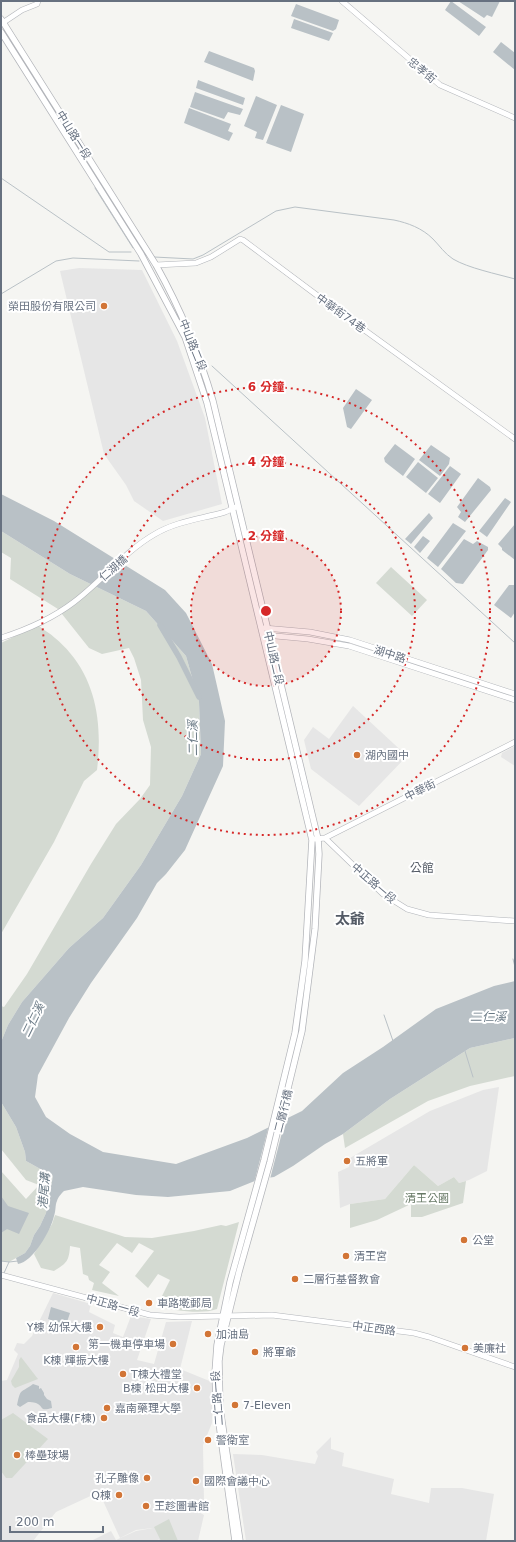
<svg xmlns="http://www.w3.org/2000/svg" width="516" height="1542" font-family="'DejaVu Sans','Noto Sans TC',sans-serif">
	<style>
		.built { fill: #e6e6e6 }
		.green { fill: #d4dad2 }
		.water { fill: #b9c1c6 }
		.pier { fill: #f5f5f2 }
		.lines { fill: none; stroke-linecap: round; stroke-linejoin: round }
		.stream { stroke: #b9c1c6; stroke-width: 1 }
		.river { stroke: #b9c1c6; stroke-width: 5.5 }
		.secondary-casing { stroke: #b2b5ba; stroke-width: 6 }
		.primary-casing { stroke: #b3b5ba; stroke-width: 7 }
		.secondary { stroke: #fff; stroke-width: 5 }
		.primary { stroke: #fff; stroke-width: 5.5 }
		.ring { fill: none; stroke: #d62828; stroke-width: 2; stroke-dasharray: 2 4 }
		.poi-dot { fill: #d27536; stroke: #fff; stroke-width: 1.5 }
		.labels { text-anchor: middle; stroke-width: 4; stroke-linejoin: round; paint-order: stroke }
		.street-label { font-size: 11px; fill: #677180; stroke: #fff }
		.poi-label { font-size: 11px; fill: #677180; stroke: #fff; text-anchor: start }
		.park-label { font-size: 11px; fill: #667865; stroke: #fff }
		.water-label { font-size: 12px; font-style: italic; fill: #687884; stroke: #fff }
		.neighbourhood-label { font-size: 12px; fill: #545b66; stroke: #fff }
		.district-label { font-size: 15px; font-weight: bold; fill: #545b66; stroke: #fff }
		.centre { fill: #d62828; stroke: #fff; stroke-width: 2 }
		.ring-label { font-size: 12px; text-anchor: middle; font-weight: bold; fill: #d62828; stroke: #fff; stroke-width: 4; stroke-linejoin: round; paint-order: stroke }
	</style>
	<rect width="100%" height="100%" fill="#f5f5f2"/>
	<path class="built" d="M79 268 142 270 177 341 205 418 222 504 163 521 134 501 126 485 104 454 60 271Z
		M353 706 407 756 359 806 311 769 304 740 313 727 329 739Z
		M515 746V766L501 757 502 753Z
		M499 1087 487 1171 469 1180 459 1183 454 1177 438 1186 414 1165 385 1199 350 1204 340 1208 338 1172 349 1167 350 1158 430 1111 483 1090Z
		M53 1293 91 1304 89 1312 115 1325 113 1333 123 1337 131 1316 151 1319 137 1360 154 1364 166 1322 192 1321 180 1369 212 1382 213 1392 212 1423 203 1445 204 1502 192 1508 204 1515 198 1541H159L158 1539V1541H91L111 1531 116 1540 136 1531 153 1528 136 1530 120 1538 99 1492 56 1512 33 1541H1V1381L7 1380 18 1354 14 1350 17 1343 24 1344 32 1336Z
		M331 1437V1449L344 1453 342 1466 394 1479 391 1494 429 1503 431 1488H462L494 1494 486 1541H246L233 1454 262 1455 315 1464 318 1456 316 1452Z"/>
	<path class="green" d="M1 531 70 574 146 611 186 656 199 702 201 754 182 796 141 865 103 918 69 948 22 1002 8 1025 1 1042V1006L4 1007 27 974 91 864 116 824 140 799 150 785 151 747 143 720 141 680 134 658 129 648 102 654 89 648 58 609 10 579 11 558 1 552Z
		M391 567 427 600 412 616 376 583Z
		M38 625C43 630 50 633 55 638 60 642 66 648 70 653 98 686 102 729 97 770L84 781 54 842 1 934V643Z
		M515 1038V1076L470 1086 428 1101 345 1148 343 1134 390 1099 470 1048Z
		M1 1102 16 1127 25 1152 26 1161 53 1176 46 1213 40 1226 34 1235 30 1246 25 1253 9 1262 1 1261V1171L26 1199 39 1185 26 1180 1 1149Z
		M414 1165 438 1186 454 1177 459 1183 466 1181 463 1203 422 1217H411V1204L377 1220 350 1228V1204L385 1199Z
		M55 1215 125 1237 152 1238 194 1231 221 1225 226 1226 239 1222 217 1309C201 1315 173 1310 157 1306L170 1280 158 1274 148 1288 135 1276 154 1251 139 1243 132 1253 117 1243 99 1265 110 1272 102 1283 119 1296 92 1290 94 1283 89 1280 88 1276 83 1274 80 1248 70 1246C69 1261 67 1263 54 1271L41 1268 34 1254 52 1224Z
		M21 1357 38 1379 15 1388 12 1385 11 1381 19 1367V1360Z
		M13 1413 48 1439 12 1478H6L1 1471V1420Z
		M169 1519 178 1541H161L154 1527Z"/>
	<path class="water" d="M451 1 486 27 479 36 445 10Z
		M458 1H500L492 17 487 15 484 18Z
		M296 4 339 20 336 29 333 31 291 16Z
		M294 19 333 33 329 41 291 28Z
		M501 42 515 53V70L493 52Z
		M209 51 254 68 255 71 253 81 204 62Z
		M198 80 245 98 243 105 196 88Z
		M195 92 243 109 240 115 228 112 224 119 190 107Z
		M256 96 277 105 263 140 255 138 257 132 244 126Z
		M281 105 304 114 291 152 266 143Z
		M189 108 231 124 228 131 233 133 229 141 184 123Z
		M356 389 372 400 351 429 347 427 343 408Z
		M395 444 415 459 403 476 385 462 384 458Z
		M431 445 450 458 449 464 440 476 419 460Z
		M418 462 438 478 426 493 406 477Z
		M450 466 461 474 440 503 428 494Z
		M478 478 490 487 491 490 465 522 458 517 461 512 457 507Z
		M1 494 54 521 165 590 186 613 212 664 225 721 223 766 185 850 166 874 157 883 137 918 91 983 69 1018 38 1075 35 1097 46 1117 70 1134 103 1152 176 1164 247 1138 302 1111 343 1073 383 1047 436 1009 494 986 515 981V1038L470 1048 390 1099 343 1134 325 1144 293 1166 274 1177 260 1179 230 1191 168 1197 136 1195 83 1187 64 1191C62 1193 58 1197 57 1201 55 1205 56 1211 54 1216 51 1230 33 1262 18 1264L16 1258 25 1253 30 1246 34 1235 40 1226 46 1213 53 1176 26 1161 25 1152 16 1127 1 1102V1042L8 1025 22 1002 69 948 103 918 141 865 182 796 201 754 199 702 186 656 146 611 70 574 1 531Z
		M505 498 511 502 487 537 479 531Z
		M429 513 433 518 411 544 405 539Z
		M453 523 466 531 438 567 427 558Z
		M515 524V560L502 550V548L498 544Z
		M423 536 430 541 420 553 414 547Z
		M464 539 473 544 477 541 488 547V550L463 584 456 583 441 569Z
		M509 585H515V612L511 618 494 605Z
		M1 1196 8 1206 29 1213 19 1234 7 1229 1 1233Z
		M51 1307 70 1313 66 1325 48 1319Z
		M33 1384 39 1386V1389L41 1388 44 1393V1395L47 1399 51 1401 52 1408C39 1412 44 1406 36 1403 33 1402 31 1402 28 1402L20 1407 17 1405C21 1387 20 1394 33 1384Z"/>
	<path class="pier" d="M286 1117 270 1179 254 1183 269 1125Z"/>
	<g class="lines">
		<path class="stream" d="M1 178 109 252H131
			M95 188 133 248
			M154 257 193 259 203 255 276 211 295 207 394 220C408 223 422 228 433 239 439 245 445 254 453 259 468 268 497 274 515 279
			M1 294 56 261 73 258 139 261
			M212 366 515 643
			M513 959 515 967
			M384 1015 393 1041
			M465 1051 473 1077
			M1 1261 9 1262 18 1261
			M4 1273 9 1262"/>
		<path class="river" d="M160 625 179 657 199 697"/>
		<g class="secondary-casing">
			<path id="secondary" d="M342 1 440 85 515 118
				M1 24 22 10 37 4 38 1
				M156 265 196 263 211 257 240 239 243 240 334 308 515 439
				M264 628 310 632 350 640 515 694
				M265 635 308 639 349 646 515 700
				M1 638C26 630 53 618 74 602 102 581 125 551 155 534 177 521 201 519 225 512 229 511 232 508 236 507
				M325 838 515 742
				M315 839 325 838 383 894 407 909 429 915 515 921
				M1 1275 150 1315 179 1317 272 1315 414 1333 429 1337 515 1367"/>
		</g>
		<g class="primary-casing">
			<path id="primary" d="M1 19 156 265C180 308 199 353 213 401L318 839 319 854 315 929 302 1031 270 1162 239 1272 221 1345 219 1361 220 1408 240 1541
				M1 32 141 254 185 337 207 403 312 840 305 961 295 1033 264 1160 230 1282 217 1345 215 1373 216 1401 235 1541"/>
		</g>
		<use href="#secondary" class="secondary"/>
		<use href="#primary" class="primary"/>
	</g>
	<circle cx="266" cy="611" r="75" fill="#d62828" fill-opacity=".12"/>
	<g class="ring">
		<circle cx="266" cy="611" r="75"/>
		<circle cx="266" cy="611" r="149"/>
		<circle cx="266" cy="611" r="224"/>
	</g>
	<g class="poi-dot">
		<circle cx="104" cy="306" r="4"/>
		<circle cx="357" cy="755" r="4"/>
		<circle cx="347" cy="1161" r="4"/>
		<circle cx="464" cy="1240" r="4"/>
		<circle cx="346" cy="1256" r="4"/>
		<circle cx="295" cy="1279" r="4"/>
		<circle cx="149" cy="1303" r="4"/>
		<circle cx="100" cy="1327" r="4"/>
		<circle cx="208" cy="1334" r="4"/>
		<circle cx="173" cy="1344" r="4"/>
		<circle cx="76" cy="1347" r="4"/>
		<circle cx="465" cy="1348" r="4"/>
		<circle cx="255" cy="1352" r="4"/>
		<circle cx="123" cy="1374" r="4"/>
		<circle cx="197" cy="1388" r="4"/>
		<circle cx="235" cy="1405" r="4"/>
		<circle cx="107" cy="1408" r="4"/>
		<circle cx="104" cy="1418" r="4"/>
		<circle cx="208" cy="1440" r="4"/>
		<circle cx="17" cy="1455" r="4"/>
		<circle cx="147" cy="1478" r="4"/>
		<circle cx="196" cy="1481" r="4"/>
		<circle cx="119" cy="1495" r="4"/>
		<circle cx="146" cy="1506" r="4"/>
	</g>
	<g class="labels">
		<g class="street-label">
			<text transform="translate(422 70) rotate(40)" y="4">忠孝街</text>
			<text transform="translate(74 135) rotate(58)" y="4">中山路一段</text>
			<text transform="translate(341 313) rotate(36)" y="4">中華街74巷</text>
			<text transform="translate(193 345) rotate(68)" y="4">中山路二段</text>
			<text transform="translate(113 568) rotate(-41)" y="4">仁湖橋</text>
			<text transform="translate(390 654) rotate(18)" y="4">湖中路</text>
			<text transform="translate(274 658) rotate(77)" y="4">中山路二段</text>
			<text transform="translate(420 790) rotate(-27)" y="4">中華街</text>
			<text transform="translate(374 883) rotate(41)" y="4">中正路一段</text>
			<text transform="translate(283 1111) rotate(-76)" y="4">二層行橋</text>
			<text transform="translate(113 1305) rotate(16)" y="4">中正路一段</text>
			<text transform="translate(374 1328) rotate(8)" y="4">中正西路</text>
			<text transform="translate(217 1398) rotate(-94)" y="4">二仁路一段</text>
		</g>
		<g class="poi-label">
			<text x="96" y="310" text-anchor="end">榮田股份有限公司</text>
			<text x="365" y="759">湖內國中</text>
			<text x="355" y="1165">五將軍</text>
			<text x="472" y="1244">公堂</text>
			<text x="354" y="1260">清王宮</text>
			<text x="303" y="1283">二層行基督教會</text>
			<text x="157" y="1307">車路墘郵局</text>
			<text x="92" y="1331" text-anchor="end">Y棟 幼保大樓</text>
			<text x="216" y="1338">加油島</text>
			<text x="165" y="1348" text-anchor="end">第一機車停車場</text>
			<text x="473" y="1352">美廉社</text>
			<text x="263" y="1356">將軍爺</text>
			<text x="76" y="1364" text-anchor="middle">K棟 輝振大樓</text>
			<text x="131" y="1378">T棟大禮堂</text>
			<text x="189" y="1392" text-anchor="end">B棟 松田大樓</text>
			<text x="243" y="1409">7-Eleven</text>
			<text x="115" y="1412">嘉南藥理大學</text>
			<text x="96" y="1422" text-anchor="end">食品大樓(F棟)</text>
			<text x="216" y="1444">警衛室</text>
			<text x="25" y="1459">棒壘球場</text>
			<text x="139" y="1482" text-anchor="end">孔子雕像</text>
			<text x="204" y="1485">國際會議中心</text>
			<text x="111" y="1499" text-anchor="end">Q棟</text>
			<text x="154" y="1510">王趁圖書館</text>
		</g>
		<g class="park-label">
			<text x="427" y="1202">清王公園</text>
		</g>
		<g class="water-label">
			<text transform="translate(193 738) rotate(-91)" y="4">二仁溪</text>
			<text x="488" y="1021">二仁溪</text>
			<text transform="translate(33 1020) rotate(-64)" y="4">二仁溪</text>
			<text transform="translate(44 1191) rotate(-85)" y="4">港尾溝</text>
		</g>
		<g class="neighbourhood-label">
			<text x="422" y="872">公館</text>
		</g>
		<g class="district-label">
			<text x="350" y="924">太爺</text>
		</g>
	</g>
	<circle cx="266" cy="611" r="6" class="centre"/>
	<g class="ring-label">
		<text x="266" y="391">6 分鐘</text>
		<text x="266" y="466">4 分鐘</text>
		<text x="266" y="540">2 分鐘</text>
	</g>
	<rect width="516" height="1542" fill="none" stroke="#677180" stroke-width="4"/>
	<path d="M10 1526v6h93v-6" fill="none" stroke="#677180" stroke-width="2"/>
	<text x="16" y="1526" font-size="12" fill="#677180" stroke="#ffffff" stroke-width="3" paint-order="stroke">200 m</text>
</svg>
